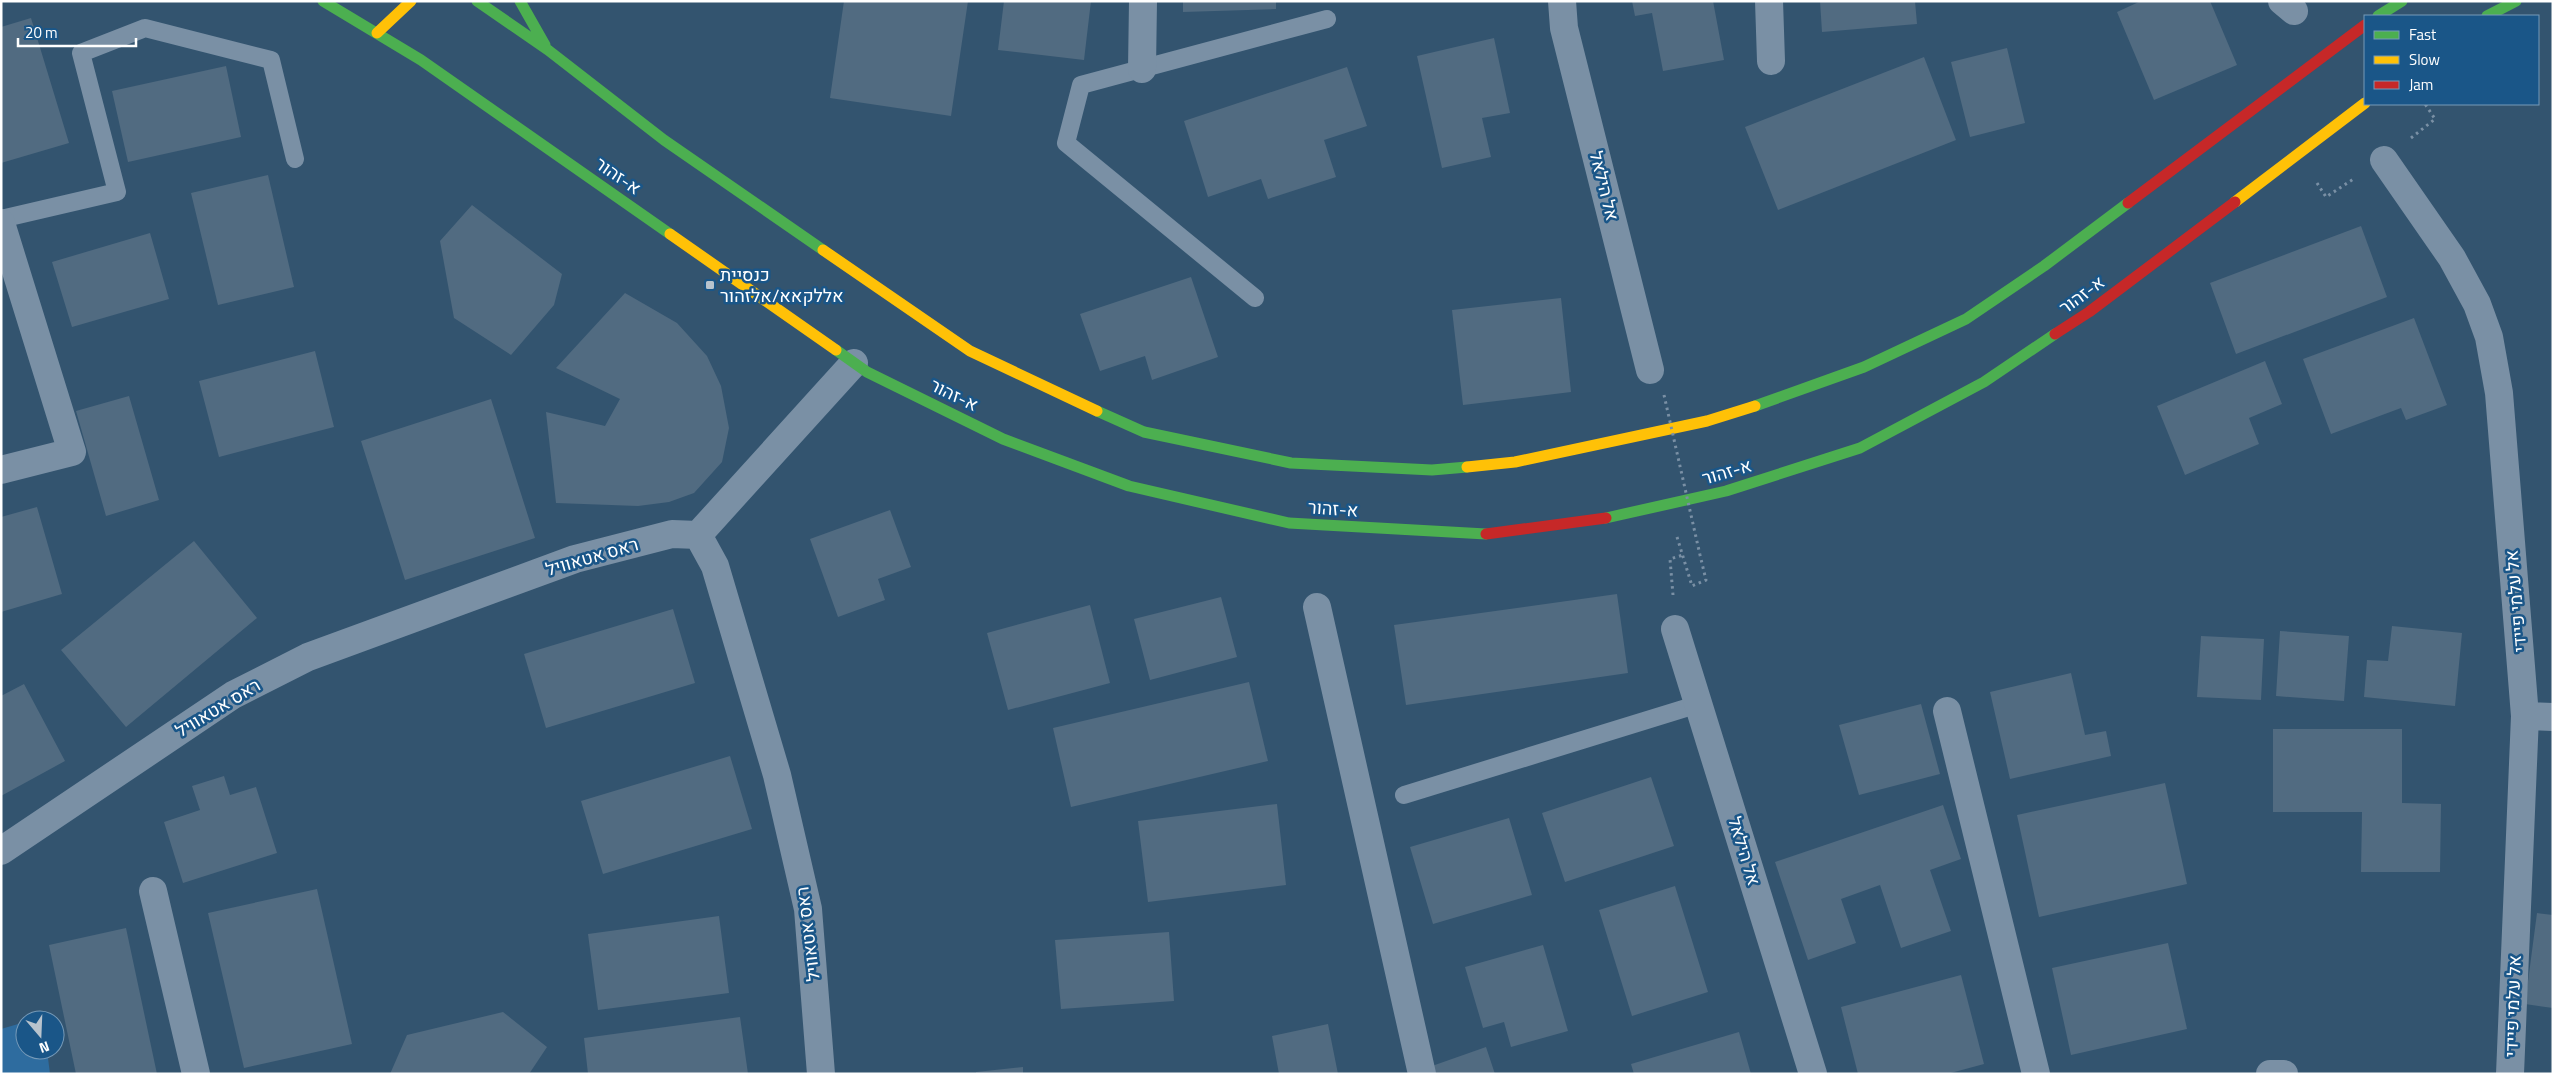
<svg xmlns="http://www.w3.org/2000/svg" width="2554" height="1075" font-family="'Titillium Web',Heebo,sans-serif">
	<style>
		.green { fill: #2e6c9f }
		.building { fill: #516b81 }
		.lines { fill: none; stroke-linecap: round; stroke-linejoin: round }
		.path { stroke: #7a90a5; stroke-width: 3; stroke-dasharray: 2.5 4; stroke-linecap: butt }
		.lane { stroke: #7a90a5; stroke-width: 18 }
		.street { stroke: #7a90a5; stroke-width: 28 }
		.fast { stroke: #4caf50; stroke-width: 11 }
		.slow { stroke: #ffc107; stroke-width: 11 }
		.jam { stroke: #c62828; stroke-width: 11 }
		.path-bridge { stroke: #7a90a5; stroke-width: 3; stroke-dasharray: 2.5 4; stroke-linecap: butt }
		.poi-dot { fill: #b8c3cd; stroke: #1a5688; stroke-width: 2 }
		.labels { text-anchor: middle; stroke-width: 5; stroke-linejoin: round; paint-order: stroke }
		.street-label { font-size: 18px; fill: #fff; stroke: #1a5688 }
		.poi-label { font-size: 18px; fill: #fff; stroke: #1a5688; text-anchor: start }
	</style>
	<rect width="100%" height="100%" fill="#33546f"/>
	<path class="green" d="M25 1022V1050H47L50 1074H1V1029Z"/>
	<path class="building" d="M844 1H968L951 116 830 98Z
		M1004 1H1091L1084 60 998 50Z
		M1183 1H1276V9L1183 12Z
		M1632 1H1713L1724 60 1663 71 1652 13 1635 16Z
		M1820 1H1915L1917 24 1822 32Z
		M2141 1H2210L2237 65 2154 100 2117 12Z
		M31 18 69 143 1 163V27Z
		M1494 38 1510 113 1482 118 1491 157 1442 168 1417 56Z
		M2007 48 2025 123 1970 137 1951 62Z
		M1924 57 1956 140 1778 210 1745 127Z
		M226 66 241 137 128 162 112 91Z
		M1347 67 1367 126 1324 140 1336 177 1268 199 1261 179 1208 197 1184 121Z
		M268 175 294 287 218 305 191 193Z
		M472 205 562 274 554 305 511 355 454 318 440 241Z
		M2361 226 2387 297 2236 354 2210 283Z
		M150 233 169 299 72 327 52 262Z
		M1191 277 1218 357 1152 380 1145 356 1100 371 1080 314Z
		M625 293 677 323 707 356 721 386 729 428 722 462 694 493 669 502 638 506 556 503 546 412 605 426 620 399 556 368Z
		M1561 298 1571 392 1463 405 1452 310Z
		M2414 318 2447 405 2406 420 2401 408 2331 434 2303 359Z
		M315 351 334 427 219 457 199 381Z
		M2265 361 2282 404 2249 418 2259 444 2185 475 2157 406Z
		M129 396 159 500 106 516 76 411Z
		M491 399 535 538 405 580 361 441Z
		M37 507 62 594 1 612V517Z
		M890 510 911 567 878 579 885 600 838 617 810 539Z
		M194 541 257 618 126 727 61 650Z
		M1617 594 1628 673 1406 705 1394 625Z
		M1221 597 1237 657 1150 680 1134 619Z
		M1090 605 1110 683 1008 710 987 633Z
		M673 609 695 683 546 728 524 654Z
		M2392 626 2462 633 2455 706 2364 697 2367 660 2388 661Z
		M2280 631 2349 636 2344 701 2276 696Z
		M2201 636 2264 639 2261 700 2197 697Z
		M2071 673 2085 735 2106 731 2111 756 2010 779 1990 692Z
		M1249 682 1268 761 1071 807 1053 728Z
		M24 684 65 761 1 796V696Z
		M1921 704 1940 774 1859 795 1839 725Z
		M2273 729H2402V803L2441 804 2440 872H2361L2362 812H2273Z
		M730 756 752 829 603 874 581 801Z
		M224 776 230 795 256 787 277 853 183 883 164 822 200 810 192 786Z
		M1651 777 1674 846 1565 882 1542 813Z
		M2165 783 2187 884 2039 917 2017 815Z
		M1277 804 1286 885 1148 902 1138 821Z
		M1943 805 1961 859 1930 870 1951 931 1901 948 1880 885 1841 899 1856 943 1808 960 1775 862Z
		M1509 818 1532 895 1433 924 1410 847Z
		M1675 886 1708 992 1632 1016 1599 910Z
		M317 889 352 1044 244 1068 208 913Z
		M2537 913 2553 915V1008L2525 1004Z
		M719 916 729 993 598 1010 588 934Z
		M126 928 157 1074H76L49 945Z
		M1169 932 1174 1001 1061 1009 1055 940Z
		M2168 943 2187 1029 2071 1055 2052 968Z
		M1543 945 1568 1031 1511 1047 1504 1022 1483 1028 1465 967Z
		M1961 975 1984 1064 1947 1074H1858L1841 1007Z
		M503 1012 547 1047 529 1074H390L407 1035Z
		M740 1017 748 1074H588L584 1038Z
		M1328 1024 1338 1074H1279L1272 1036Z
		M1739 1032 1751 1074H1634L1631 1064Z
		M1486 1047 1495 1074H1435L1432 1066Z
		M1023 1067V1074H976V1072Z"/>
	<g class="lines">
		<path class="path" d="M2411 138 2435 119 2425 104
			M2317 183 2326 197 2355 178
			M1677 537 1692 586 1706 580 1700 555
			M1673 595 1670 559 1683 555"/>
		<path class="lane" d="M1 219 117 192 81 53 145 28 271 60 295 159
			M1255 298 1066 143 1081 85 1327 19
			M1404 795 1699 704"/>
		<path class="street" d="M1562 1 1564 28 1650 370
			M1769 1 1771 61
			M2282 1 2294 11
			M1142 69 1143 1
			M2384 160 2452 258 2477 304 2489 337 2499 393 2525 716 2510 1074
			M1 223 72 452 1 470
			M698 535 854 363
			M1317 607 1422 1074
			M1675 629 1813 1074
			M1947 711 2036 1074
			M2525 716 2553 717
			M1 851 233 695 308 657 575 559 672 534 698 535 715 566 777 775 808 909 821 1074
			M153 891 196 1074
			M2270 1074H2284"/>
		<path class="fast" d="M323 1 421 60 670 234
			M477 1 548 50 664 140 823 250
			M520 1 545 45
			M2378 16 2402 1
			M2487 16 2516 1
			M836 350 867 372 1003 439 1129 486 1289 523 1486 534
			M1755 406 1864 367 1966 319 2044 266 2128 203
			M1097 411 1144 432 1291 463 1432 470 1467 467
			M1606 518 1726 491 1860 448 1984 382 2055 334"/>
		<path class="slow" d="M377 33 411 1
			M2235 202 2365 103
			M670 234 836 350
			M823 250 970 351 1097 411
			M1467 467 1515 462 1707 421 1755 406"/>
		<path class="jam" d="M2128 203 2365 25
			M2055 334 2089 312 2235 202
			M1486 534 1606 518"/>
		<path class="path-bridge" d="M1664 395 1700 555"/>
	</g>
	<rect class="poi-dot" x="705" y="280" width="10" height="10" rx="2.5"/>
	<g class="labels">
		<g class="street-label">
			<text transform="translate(618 176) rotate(35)" y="6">א-זהור</text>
			<text transform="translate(1604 186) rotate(76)" y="6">אל הילאל</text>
			<text transform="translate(2082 295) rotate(-36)" y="6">א-זהור</text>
			<text transform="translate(954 395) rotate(26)" y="6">א-זהור</text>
			<text transform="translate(1727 472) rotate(-16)" y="6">א-זהור</text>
			<text transform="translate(1333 509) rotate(4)" y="6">א-זהור</text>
			<text transform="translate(592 557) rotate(-16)" y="6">ראס אטאוויל</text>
			<text transform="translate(2516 601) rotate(-95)" y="6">אל עלמי פיידי</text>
			<text transform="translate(218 708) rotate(-31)" y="6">ראס אטאוויל</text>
			<text transform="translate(1744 851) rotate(73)" y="6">אל הילאל</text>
			<text transform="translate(808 934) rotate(-97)" y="6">ראס אטאוויל</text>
			<text transform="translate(2513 1006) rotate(-88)" y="6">אל עלמי פיידי</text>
		</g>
		<g class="poi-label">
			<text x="720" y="281">כנסיית<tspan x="720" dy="21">אללקאא/אלזהור</tspan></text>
		</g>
	</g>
	<rect width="2554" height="1075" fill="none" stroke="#ffffff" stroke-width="5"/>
	<rect x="2364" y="15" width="175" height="90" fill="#1a5688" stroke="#769ab8"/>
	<rect x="2374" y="31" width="25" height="8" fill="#4caf50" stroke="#769ab8"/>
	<text x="2409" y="40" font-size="15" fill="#ffffff">Fast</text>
	<rect x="2374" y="56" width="25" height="8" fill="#ffc107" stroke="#769ab8"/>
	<text x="2409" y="65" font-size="15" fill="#ffffff">Slow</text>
	<rect x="2374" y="81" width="25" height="8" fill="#c62828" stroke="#769ab8"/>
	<text x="2409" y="90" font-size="15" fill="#ffffff">Jam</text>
	<g transform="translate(40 1035) rotate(161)"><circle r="24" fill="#1a5688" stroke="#769ab8"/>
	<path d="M0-4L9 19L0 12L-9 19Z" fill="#b8c3cd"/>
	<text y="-8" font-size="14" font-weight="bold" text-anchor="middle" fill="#ffffff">N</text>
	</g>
	<path d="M18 38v8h118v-8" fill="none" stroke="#ffffff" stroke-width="2.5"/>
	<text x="25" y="38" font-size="15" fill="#ffffff" stroke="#1a5688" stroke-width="4" paint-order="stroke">20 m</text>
</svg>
